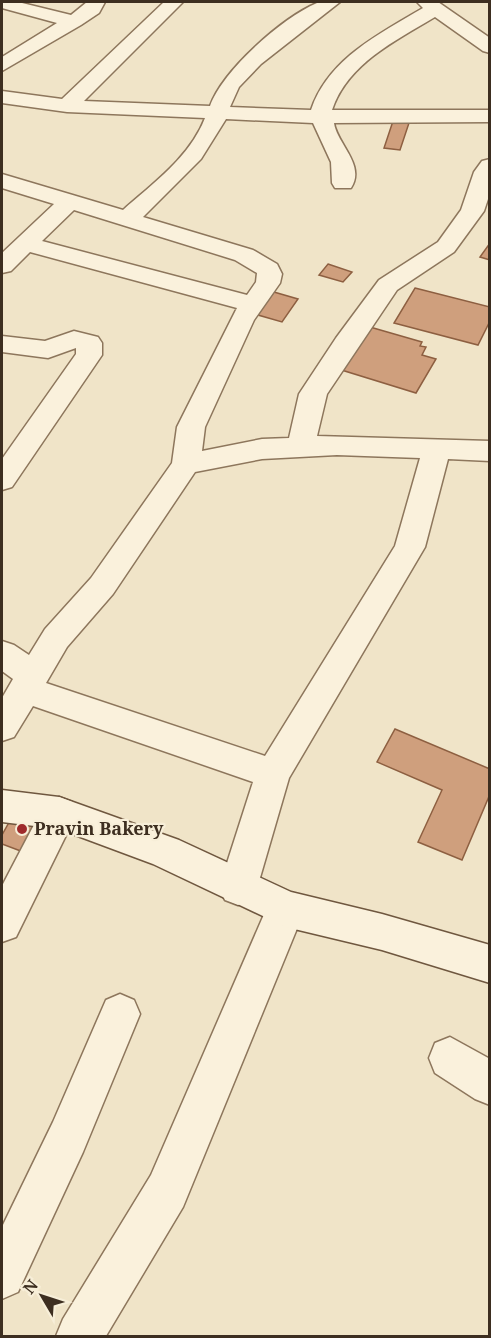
<svg xmlns="http://www.w3.org/2000/svg" width="491" height="1338" font-family="'Noto Serif',serif">
	<style>
		.building { fill: #cf9f7d; stroke: #8d5f41; stroke-width: 1.5 }
		.lines { fill: none; stroke-linecap: round; stroke-linejoin: round }
		.minor-casing { stroke: #8d765c; stroke-width: 3 }
		.secondary-casing { stroke: #6f573f; stroke-width: 3 }
		.minor { fill: #faf1dc; fill-rule: evenodd }
		.secondary { fill: #faf1dc; fill-rule: evenodd }
		.poi-dot { fill: #9e2a2b; stroke: #f7eed8; stroke-width: 2 }
		.labels { text-anchor: middle; stroke-width: 4.5; stroke-linejoin: round; paint-order: stroke }
		.poi-label { font-size: 18px; font-weight: bold; fill: #3d2e20; stroke: #f7eed8; text-anchor: start }
	</style>
	<rect width="100%" height="100%" fill="#f0e4c8"/>
	<path class="building" d="M393 121 409 123 400 150 384 148Z
		M490 243V260L480 257Z
		M328 264 352 272 343 282 319 275Z
		M415 288 490 307V321L478 345 394 323Z
		M267 290 298 299 282 322 251 313Z
		M363 325 422 342 420 346 426 347 422 355 436 359 416 393 335 368Z
		M395 729 490 769V794L462 860 418 842 442 790 377 762Z
		M12 817 42 824 26 853 2 844V835Z"/>
	<g class="lines">
		<g class="minor-casing">
			<path id="minor" d="M2 2H18L71 15 87 2H105L99 13 81 25 2 71V57L57 23 2 8Z
				M164 2H183L84 101 210 106C223 70 282 18 317 3 323 0 334 1 340 2L261 64 239 87 230 107 311 110C328 59 379 34 423 8L417 2H438L490 38V53L483 51 435 17C395 41 347 64 332 110H490V122L334 123C337 144 366 165 351 188H335L332 183 331 162 313 123 226 119 201 159 143 217 253 250 277 264 282 274 280 283 254 320 205 427 202 451 262 439 289 438 299 394 336 338 379 280 438 242 461 210 474 172 482 161 490 159V193L484 211 454 252 397 290 327 394 317 436 490 441V461L448 459 425 547 289 778 257 888 251 900 238 905 225 900 219 888 253 782 33 706 14 737 2 741V698L13 679 2 671V641L14 645 29 655 45 629 91 578 172 463 177 427 237 308 30 252 11 271 2 273V253L54 204 2 188V174L123 210C152 184 190 157 205 118L67 112 2 103V91L62 99ZM74 210 235 260 257 273 256 282 247 295 42 241ZM337 455 420 458 395 546 265 756 46 683 67 647 113 594 195 472 262 459Z
				M74 331 98 337 102 343V355L12 487 2 490V459L76 354V348L48 358 2 352V336L45 341Z
				M59 797 72 802 77 813 16 937 2 942V886L46 802Z
				M286 891 300 896 305 909 183 1207 106 1336H56L63 1319 151 1175 272 896Z
				M120 994 134 1000 140 1014 83 1152 18 1292 2 1299V1227L53 1122 106 1000Z
				M450 1037 490 1059V1105L475 1099 435 1073 429 1058 435 1043Z"/>
		</g>
		<g class="secondary-casing">
			<path id="secondary" d="M2 790 59 797 179 840 291 892 382 914 490 945V983L382 950 286 927 153 864 59 829 2 822Z"/>
		</g>
		<use href="#minor" class="minor"/>
		<use href="#secondary" class="secondary"/>
	</g>
	<circle class="poi-dot" cx="22" cy="829" r="6"/>
	<g class="labels">
		<g class="poi-label">
			<text x="34" y="835">Pravin Bakery</text>
		</g>
	</g>
	<rect width="491" height="1338" fill="none" stroke="#3d2e20" stroke-width="6"/>
	<g transform="translate(42 1296) rotate(309)" stroke="#f7eed8" stroke-width="4.5" paint-order="stroke">
	<path d="M0-4.5L10 22L0 15L-10 22Z" fill="#3d2e20"/>
	<text y="-9" font-size="16" font-weight="bold" text-anchor="middle" fill="#3d2e20">N</text>
	</g>
</svg>
